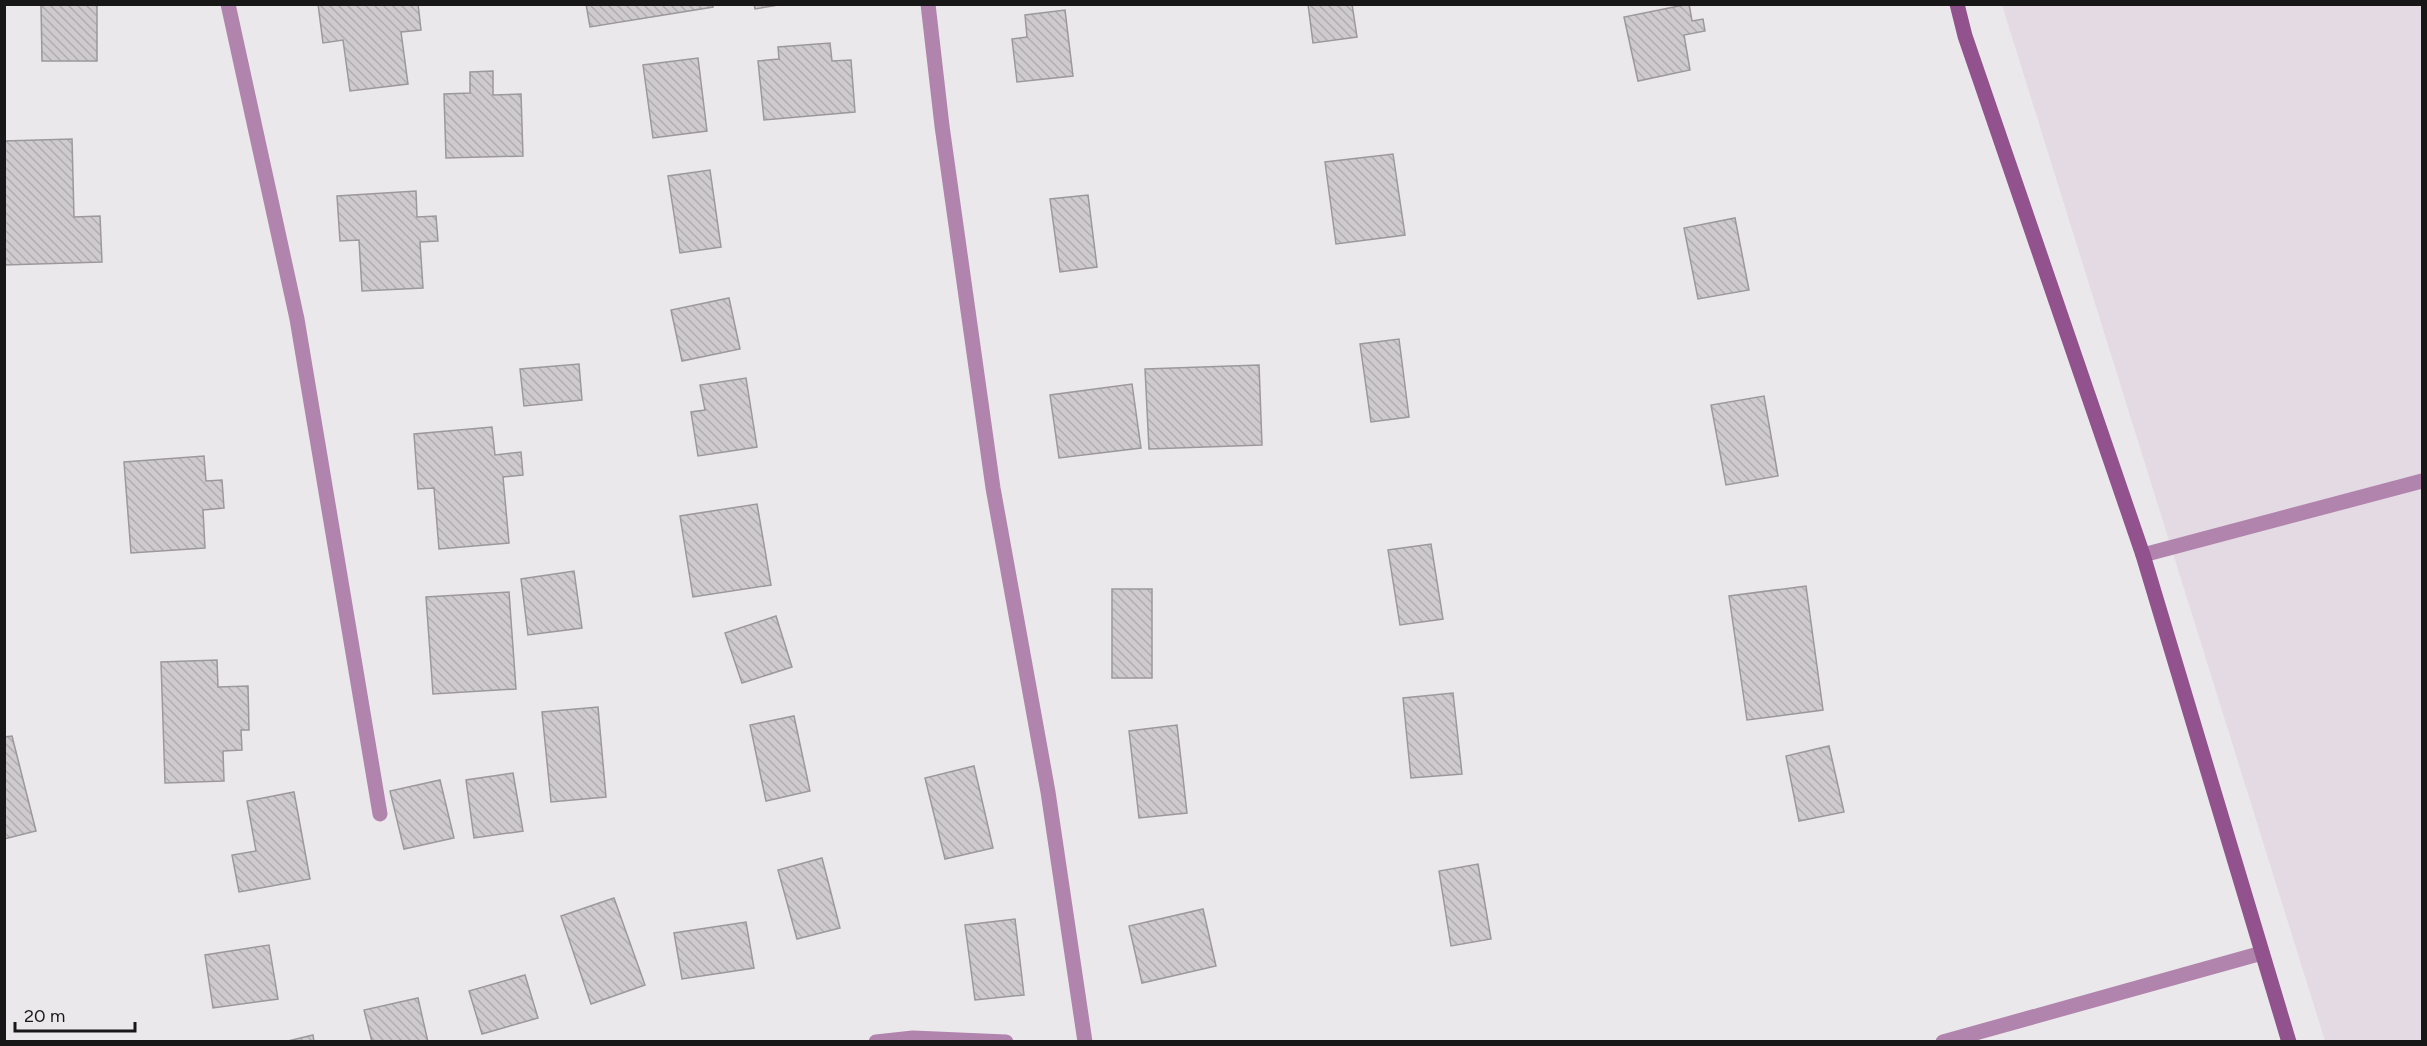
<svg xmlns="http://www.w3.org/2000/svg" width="2427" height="1046" font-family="Figtree,sans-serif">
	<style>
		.built { fill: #e4dae3 }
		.building { fill: url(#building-back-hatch); stroke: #9c989b; stroke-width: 1.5 }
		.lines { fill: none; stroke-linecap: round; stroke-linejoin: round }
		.street { stroke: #b184ad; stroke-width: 15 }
		.secondary { stroke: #92528e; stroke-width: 15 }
	</style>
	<defs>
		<pattern id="building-back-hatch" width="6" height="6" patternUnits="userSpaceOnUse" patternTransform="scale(1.5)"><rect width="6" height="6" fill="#cecacd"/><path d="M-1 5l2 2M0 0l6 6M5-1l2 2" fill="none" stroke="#b0adaf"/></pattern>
	</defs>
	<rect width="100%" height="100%" fill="#ebe8eb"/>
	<path class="built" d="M2002 5H2422V1041H2325Z"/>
	<path class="building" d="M41 4H97V61H42Z
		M318 4H418L421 30 401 32 408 84 350 91 343 40 323 43Z
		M586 4H713V7L590 27Z
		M754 4H784L755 9Z
		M1308 4H1352L1357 37 1313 43Z
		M1689 4 1692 21 1703 19 1705 31 1684 35 1690 70 1638 81 1624 17Z
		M1065 10 1073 76 1017 82 1012 39 1027 37 1025 15Z
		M830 43 832 61 851 60 855 112 764 120 758 61 779 59 778 47Z
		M698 58 707 131 653 138 643 65Z
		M493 71V95L521 94 523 156 446 158 444 94 470 93V72Z
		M72 139 74 217 100 216 102 262 4 265V141Z
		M1393 154 1405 235 1336 244 1325 162Z
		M710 170 721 247 680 253 668 176Z
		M416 191 417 217 436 216 438 241 420 242 423 288 362 291 359 240 340 241 337 196Z
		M1088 195 1097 267 1060 272 1050 199Z
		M1735 218 1749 290 1698 299 1684 228Z
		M729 298 740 349 682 361 671 310Z
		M1399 339 1409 417 1371 422 1360 344Z
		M579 364 582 400 524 406 520 369Z
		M1259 365 1262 445 1149 449 1145 369Z
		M746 378 757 447 698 456 691 412 705 410 700 385Z
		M1132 384 1141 448 1059 458 1050 395Z
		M1764 396 1778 476 1726 485 1711 405Z
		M492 427 495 455 521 452 523 475 503 477 509 543 439 549 434 488 418 489 414 434Z
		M204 456 206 481 222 480 224 508 203 510 205 548 131 553 124 462Z
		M757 504 771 585 693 597 680 516Z
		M1431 544 1443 619 1400 625 1388 550Z
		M574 571 582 628 528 635 521 579Z
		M1806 586 1823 710 1747 720 1729 596Z
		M1112 589H1152V678H1112Z
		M509 592 516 689 433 694 426 597Z
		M776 616 792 667 742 683 725 633Z
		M217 660 218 687 248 686 249 730H241L242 750 223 751 224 781 165 783 161 662Z
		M1453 693 1462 774 1411 778 1403 698Z
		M598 707 606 797 551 802 542 712Z
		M794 716 810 791 766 801 750 725Z
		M1177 725 1187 813 1139 818 1129 731Z
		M12 736 36 831 4 839V737Z
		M1829 746 1844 812 1799 821 1786 756Z
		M974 766 993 848 945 859 925 778Z
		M513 773 523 831 474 838 466 780Z
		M440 780 454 838 404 849 390 791Z
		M294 792 310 879 239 892 232 855 256 851 247 801Z
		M822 858 840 928 797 939 778 870Z
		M1478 864 1491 939 1451 946 1439 871Z
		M614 898 645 985 591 1004 561 916Z
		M1203 909 1216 966 1142 983 1129 926Z
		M1015 919 1024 995 975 1000 965 925Z
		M746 922 754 968 682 979 674 933Z
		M269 945 278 999 213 1008 205 955Z
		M525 975 538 1018 482 1034 469 991Z
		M418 998 428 1042H372L364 1010Z
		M313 1035 314 1042H284Z"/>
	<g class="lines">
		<path class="street" d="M228 4 297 319 380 814
			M928 4 942 126 993 488 1048 792 1085 1042
			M2143 555 2422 481
			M876 1042 913 1038 1006 1042
			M1943 1042 2262 953"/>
		<path class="secondary" d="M1957 4 1965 36 2143 555 2289 1042"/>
	</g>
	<rect width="2427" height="1046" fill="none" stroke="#181718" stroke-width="12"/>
	<path d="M15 1022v9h120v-9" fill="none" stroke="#181718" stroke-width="3"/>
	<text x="24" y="1022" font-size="18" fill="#181718" stroke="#ebe8eb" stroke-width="4.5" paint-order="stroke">20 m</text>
</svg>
